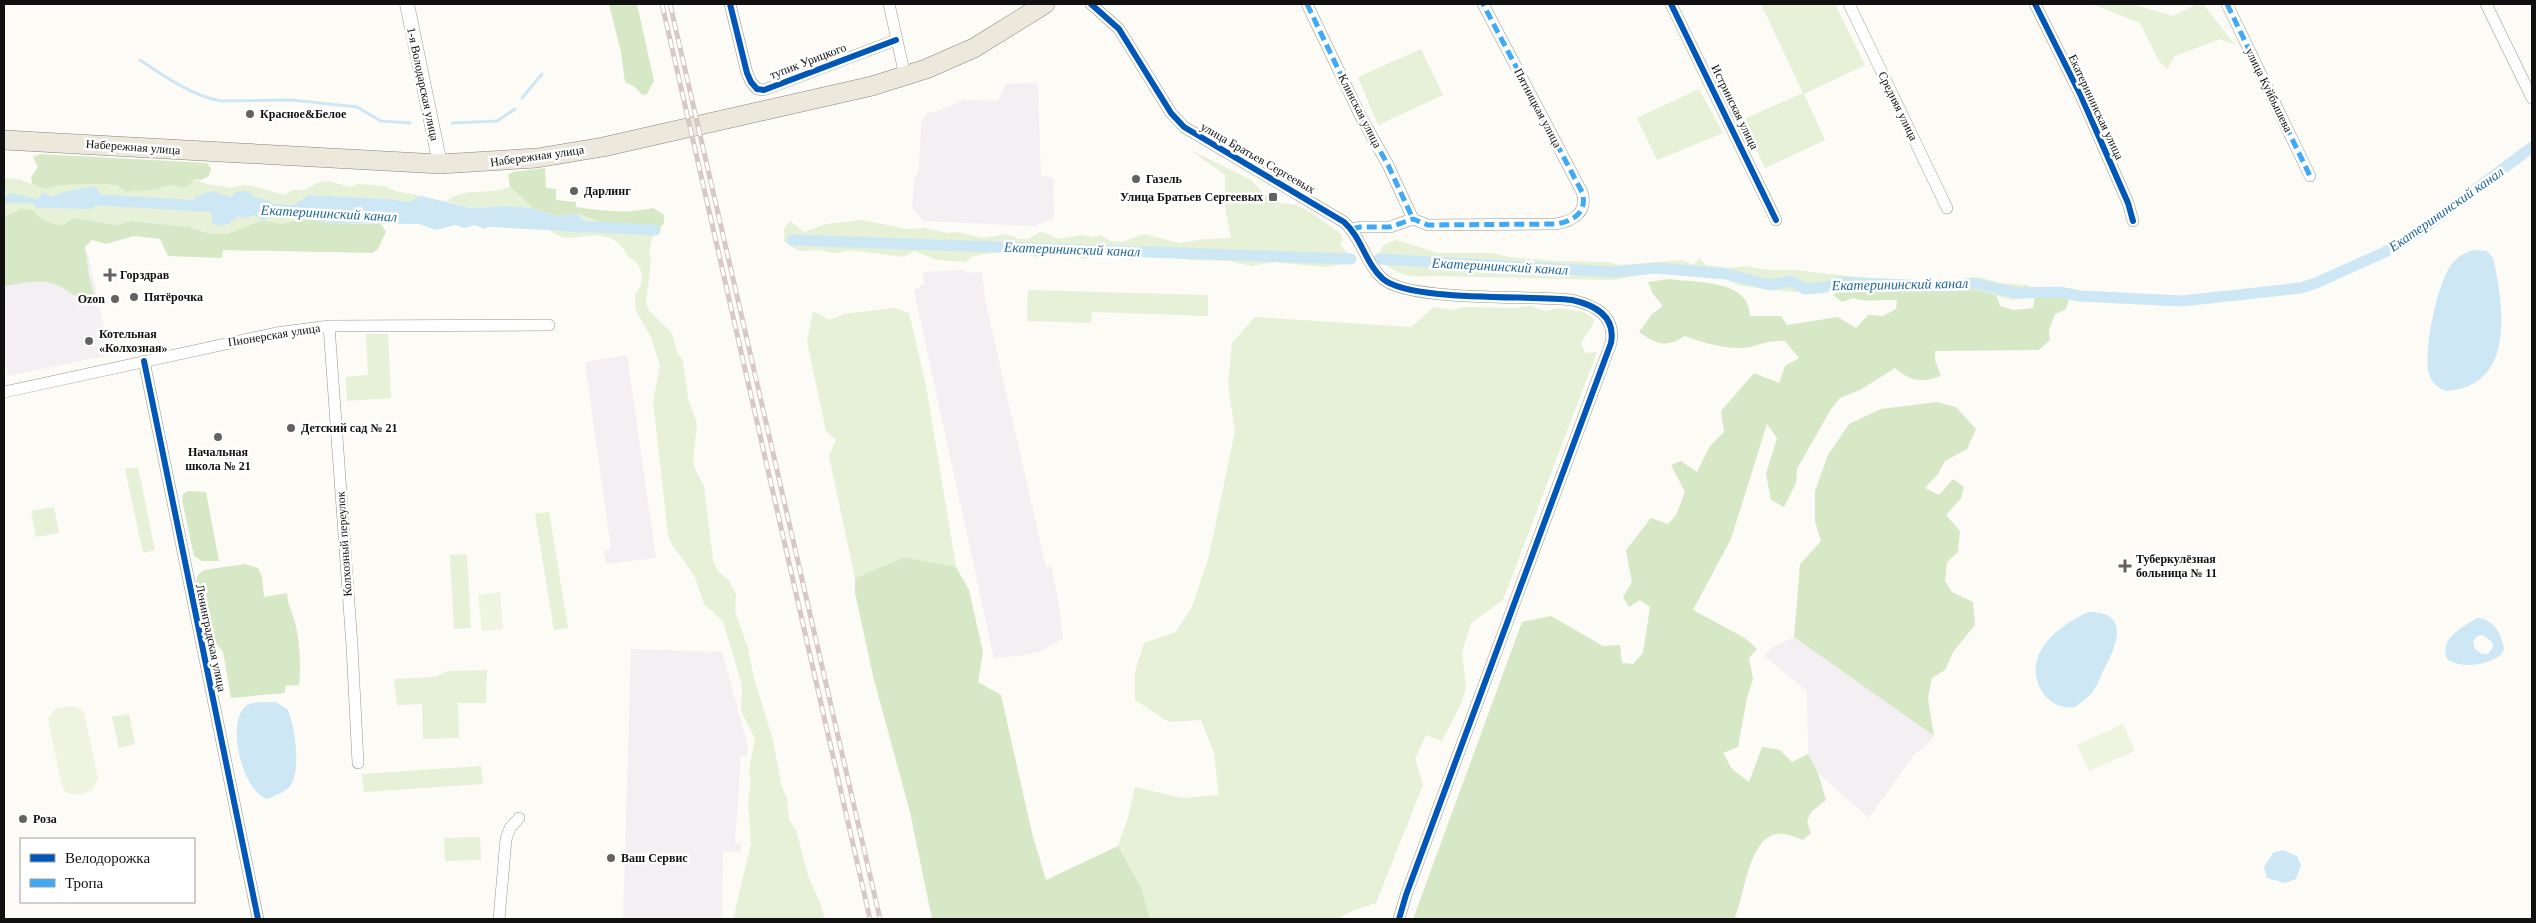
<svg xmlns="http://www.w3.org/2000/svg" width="2536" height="923" font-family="Georgia,serif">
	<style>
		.industrial { fill: #f4eff2 }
		.green { fill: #e6f1d8 }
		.forest { fill: #d7e8c6 }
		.pitch { fill: #eff4e1 }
		.water { fill: #cee7f4; fill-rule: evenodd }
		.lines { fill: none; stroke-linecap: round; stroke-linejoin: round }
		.stream { stroke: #cee7f4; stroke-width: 3 }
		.canal { stroke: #cee7f4; stroke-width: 11 }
		.minor-casing { stroke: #969694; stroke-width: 12 }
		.tertiary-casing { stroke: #969694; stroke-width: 15 }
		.primary-casing { stroke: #848381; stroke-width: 20 }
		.minor { stroke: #fffefe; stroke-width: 11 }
		.tertiary { stroke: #fffefe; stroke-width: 14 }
		.primary { stroke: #ece8dc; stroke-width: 19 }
		.rail-casing { stroke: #d7c7c7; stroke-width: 5 }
		.rail { stroke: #fff; stroke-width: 3; stroke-dasharray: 9; stroke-linecap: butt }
		.quiet { stroke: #3fa9f5; stroke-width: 5; stroke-dasharray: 10 5; stroke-linecap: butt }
		.cycleway-casing { stroke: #fff; stroke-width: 9 }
		.cycleway { stroke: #0057b8; stroke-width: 6 }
		.poi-dot { fill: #636260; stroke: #fff; stroke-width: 2 }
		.labels { text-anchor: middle; stroke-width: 5; stroke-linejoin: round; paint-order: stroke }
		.street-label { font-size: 12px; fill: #101010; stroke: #fff }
		.poi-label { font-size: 12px; font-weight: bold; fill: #101010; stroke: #fff; text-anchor: start }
		.water-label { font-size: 14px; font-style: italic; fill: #1f669c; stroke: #fff }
	</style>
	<rect width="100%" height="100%" fill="#fcfbf6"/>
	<path class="industrial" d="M1038 83 1041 176 1053 178 1054 218 1035 226 924 221 912 208 914 179 919 169 921 123 928 112H934L965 100 998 101 1006 84Z
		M88 254 110 355 8 376 4 357V275Z
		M964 270 965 273 982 272 985 300 1046 567 1051 566 1058 599 1063 639 1041 651 1018 656 994 658 914 291 924 283 923 272Z
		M627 355 656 558 606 564 604 551 611 549 585 362Z
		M1794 637 1934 736 1926 746 1915 753 1869 818 1818 773 1808 754 1807 691 1764 656 1771 648Z
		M631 649 722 652 748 747 747 756H741L735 843 741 844V852L723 851 722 919H623Z"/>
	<path class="green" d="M1761 4H1835L1865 65 1804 94 1825 140 1765 168 1742 120 1803 93Z
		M2092 4H2132L2173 16 2197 4H2203L2235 45 2220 39 2175 56 2167 69 2159 61 2140 23Z
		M1421 49 1443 95 1378 125 1358 77Z
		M1699 89 1723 133 1657 160 1637 118Z
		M1189 149 1251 180 1264 194 1281 203 1297 205 1315 215 1341 234 1343 240 1340 244 1349 255 1350 263 1324 267 1275 262 1251 266 1229 261 1189 260 1173 256H1146L1132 260 1101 254 1084 259 1065 252H1052L1036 257 1015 252 990 253 971 257 966 262 937 260 914 251 904 257 848 250C833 257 826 249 814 250 807 251 804 252 798 250 793 248 788 244 784 241V229L790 221 804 232 826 224 862 220 907 229 925 228 947 233 958 232 983 238 1006 234 1019 239H1028L1040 232 1046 233 1057 239 1081 235 1093 237 1100 235 1111 241 1122 242 1144 234 1179 243 1206 239 1231 238 1225 206V175Z
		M4 178 19 179 44 189 61 185 106 184 118 186 127 192C136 190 142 191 151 190 167 189 163 182 183 188L194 179 206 184 232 188 243 185 252 186 285 195 292 190H304L320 182 328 181 350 187 357 184 385 186 395 191 421 196 409 202 390 199 309 195 294 210 306 207 309 212 307 218 281 224 262 220 227 234H210L189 227 131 221 117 225 73 219 63 225C50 224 42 221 33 210L21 209 4 217Z
		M510 187 533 208 506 206 471 208 446 201C468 186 485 196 510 187Z
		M577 214 612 225 632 223 653 236 649 251 651 261 646 303 649 311 672 333 677 352 683 361 688 398 697 424 693 459 695 469 704 486 713 560 717 570 729 581 736 594 735 611 748 648 754 679 773 740 782 788 787 798 789 820 796 830 808 876 819 900 825 919H733L751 844 748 799 751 783 749 770 755 739 741 711 742 685 723 621 704 604 695 577 671 543 668 534 653 401 660 366 651 337 636 311 635 295C642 286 645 274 637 263 635 260 630 259 628 256 622 246 618 240 606 237 582 230 567 249 545 226L553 230 579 233 583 218Z
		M1397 240 1437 253H1493L1508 257 1556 261 1607 262 1621 265 1682 260 1694 265 1699 258 1706 265 1729 268 1745 266 1770 270H1795L1866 278 1946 281 1979 277 2000 283 2028 285 2034 292 2028 298 2013 300 1966 288 1819 289 1794 292 1742 286 1720 277 1671 271 1649 273 1615 280 1433 276C1410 278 1396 275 1379 259 1379 246 1385 243 1397 240Z
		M1028 290 1208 295V316L1092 312 1091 323 1027 321Z
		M1529 306 1546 311 1558 308 1584 312 1594 319C1593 329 1585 334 1581 343L1585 353 1597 352 1503 600 1471 623 1462 652 1466 687 1462 702 1442 741 1426 735 1415 759 1423 785 1376 903 1349 912 1338 919H1150L1142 889 1118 846 1128 818 1135 787 1182 798 1219 795 1214 753 1201 720 1169 722 1135 700V672L1144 643 1176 632 1192 607 1209 556 1235 431 1228 384 1232 343 1255 317 1411 327 1434 307 1454 310 1463 307 1515 308Z
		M895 308 909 313 926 386 956 567 905 557 855 578 829 456 836 440 826 431 807 341 813 311 829 320 845 314Z
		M366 334H388L391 398 347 401 346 377 368 375Z
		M138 467 155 550 143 553 125 469Z
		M54 507 59 533 36 537 31 511Z
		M549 512 568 628 554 630 535 514Z
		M467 554 471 628 454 629 450 555Z
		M487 670 486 703H458L459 738 423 739 422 704 397 705 394 679 435 677 447 671Z
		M129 714 135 744 119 748 112 717Z
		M481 766 483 784 364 792 362 774Z
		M480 837 481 860 445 861 444 838Z"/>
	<path class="forest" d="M609 4H637L654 81 647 94 642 95 635 87 625 82 621 52Z
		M40 154 207 163 211 168 209 176 201 180 194 179 190 185 183 188C162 182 167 189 151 190 142 191 136 190 127 192L118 186 106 184 61 185 44 189 32 184 31 177 38 167 33 157Z
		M545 168 546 188 556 189V200L576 202V207C603 211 627 214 653 208L664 215V223L653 236 632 223 612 225 577 214 555 216 533 208 510 187 508 175 513 172Z
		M21 209 33 210C42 221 50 224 63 225L73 218 117 225 131 221 189 227 210 234H227L262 220 281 224 307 218 328 223 381 224 386 232 378 249 372 253 223 250 222 258 168 256 160 239 134 236 106 244 92 240 85 247 89 276 96 303C75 302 70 288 51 283 38 279 17 284 4 286V217Z
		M1669 279C1696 283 1750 279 1750 316H1781L1787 325 1838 317 1856 328 1868 315 1883 316 1896 309 1897 300C1882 299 1866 303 1853 298L1842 302 1833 295 1842 289 1966 288 1996 295 2000 306 2014 310 2033 308 2035 296C2043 293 2053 296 2062 295L2069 301 2065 310 2055 314 2049 330 2050 340 2039 350 1935 351V360L1941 376C1921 383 1912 382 1895 368L1860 390 1840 398 1831 409 1797 469 1796 483 1784 507 1771 500 1766 474 1777 438 1767 424 1731 539 1693 610 1745 638 1757 649 1749 658 1753 679 1747 698 1738 747 1723 753 1732 769 1749 782 1762 747 1780 750 1792 762 1808 754 1818 773 1826 800 1811 812 1807 821 1811 833 1803 840C1797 838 1790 835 1784 834 1748 828 1745 899 1734 919H1413L1522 622 1551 616 1603 646 1620 645 1622 663 1633 664 1643 653 1650 607 1640 600 1629 607 1623 597 1632 582 1626 550 1651 518 1668 524 1676 515 1685 492 1671 465 1681 461 1697 472 1710 446 1724 432 1721 411 1754 373 1779 383 1785 366 1799 358 1785 341C1768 341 1766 343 1750 347 1732 351 1702 343 1685 336 1665 348 1658 345 1639 332L1652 314 1663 306 1653 294 1648 282Z
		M1937 402 1956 407 1976 429 1967 449 1945 461 1938 474 1925 488 1939 495 1953 479 1964 487 1961 498 1946 515 1960 531 1958 552 1947 562 1945 581 1952 592 1973 602 1975 625 1953 652 1945 670 1932 678 1928 698 1934 736 1794 637 1800 564 1821 541 1815 521V491L1828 455 1849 424 1881 409Z
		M188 491 206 492 219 561H202L194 556 182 500 183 494Z
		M905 557 956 567 969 590 983 652 978 682 1001 695 1032 833 1046 880 1118 846 1142 889 1150 919H932L910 812 874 680 855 593V578Z
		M245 564 258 568 262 577 264 597 287 593C288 607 292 610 295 623 300 641 301 666 299 685L285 686V693L231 698 223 652 204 628 196 585 197 576 204 570Z"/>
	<path class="pitch" d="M500 592 503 629 482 631 478 595Z
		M72 706 79 708 84 713 98 778 93 790C82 794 68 799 62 786L48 719 55 709Z
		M2123 724 2135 751 2089 771 2077 745Z"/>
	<path class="water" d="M93 186 100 192 97 204 92 209 37 208 32 203H4V198L10 193 37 199 43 193 52 197 60 193Z
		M212 191 231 197 236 192 247 191 255 197 271 201 273 205 271 217 262 220 255 215 246 218 240 216 224 226 212 223V216L203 203H192L195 197Z
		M309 195 390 199 409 202 421 196 471 208 506 206 533 208 555 216 577 214 587 223 579 233 553 230 540 223 524 221 517 222 499 220 484 229 475 225 465 228 455 225 436 230 419 224 328 223 307 218 309 212 306 207 293 210 295 204Z
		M2473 250 2487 251 2493 258C2504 306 2516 387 2446 391 2436 388 2429 379 2428 369 2425 344 2437 285 2451 265 2457 257 2464 253 2473 250Z
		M2089 612C2132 612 2116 647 2103 671 2099 679 2097 688 2090 695 2086 699 2080 703 2075 707 2046 711 2028 679 2039 654 2048 635 2070 620 2089 612Z
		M2477 618C2494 619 2502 634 2504 650L2501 655C2485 665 2465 669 2448 660 2437 639 2463 627 2477 618ZM2483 635 2492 642 2493 647 2488 654H2482L2475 649 2473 642 2477 636Z
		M265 702H276L288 710C295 727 301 769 291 785 286 792 275 796 267 799 243 792 225 723 246 706 251 702 259 702 265 702Z
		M2283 850 2297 856 2301 865 2296 879 2285 883 2267 878 2264 867 2273 853Z"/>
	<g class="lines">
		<path class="stream" d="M140 60C164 76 192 96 221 101L292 100 357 107 381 121 410 123
			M522 98 542 74
			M452 123 497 121 515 109"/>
		<path class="canal" d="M83 199 219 207
			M258 209 324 212
			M482 221 556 225
			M572 226 655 230
			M792 240 1351 259
			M1379 259 1615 272 1655 268 1726 274 1770 285 1791 281 1805 289 1826 287 1840 282 1946 287 1973 283 2017 293 2059 292 2080 296 2182 301 2301 288 2316 283 2385 252 2424 228 2532 147"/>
		<g class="minor-casing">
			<path id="minor" d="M730 4 747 73 751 82 757 89 764 90 896 40
				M889 4 905 76
				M1091 4 1119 29 1171 113 1184 127 1344 222C1362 238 1365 263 1383 279 1410 302 1531 295 1572 300 1595 305 1616 316 1611 343L1406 895 1399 919
				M1307 4 1360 115 1388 165 1413 219
				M1671 4 1776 220
				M1849 4 1947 208
				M2035 4 2081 96 2128 203 2133 221
				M2227 4 2310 176
				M2486 4 2532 98
				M1352 229 1360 227H1390L1413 219 1428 225 1556 224C1574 221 1588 212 1582 192L1483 4
				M329 326 352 646 358 763
				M144 361 258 919
				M4 392 276 333 329 326 549 325
				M499 919 506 839 510 828 519 818"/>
		</g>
		<g class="tertiary-casing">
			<path id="tertiary" d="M407 4 440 164"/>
		</g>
		<g class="primary-casing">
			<path id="primary" d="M4 140 440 164 537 158 603 147 872 86 926 69 974 48 1045 4"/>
		</g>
		<use href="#minor" class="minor"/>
		<use href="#tertiary" class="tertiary"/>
		<use href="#primary" class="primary"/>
		<g class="rail-casing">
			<path id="rail" d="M662 4 870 919
				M670 4 880 919"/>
		</g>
		<use href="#rail" class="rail"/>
		<path class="quiet" d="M1307 4 1360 115 1388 165 1413 219
			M2227 4 2310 176
			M1352 229 1360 227H1390L1413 219 1428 225 1556 224C1574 221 1588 212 1582 192L1483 4"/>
		<g class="cycleway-casing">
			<path id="cycleway" d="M730 4 747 73 751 82 757 89 764 90 896 40
				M1091 4 1119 29 1171 113 1184 127 1344 222C1362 238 1365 263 1383 279 1410 302 1531 295 1572 300 1595 305 1616 316 1611 343L1406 895 1399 919
				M1671 4 1776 220
				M2035 4 2081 96 2128 203 2133 221
				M144 361 258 919"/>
		</g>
		<use href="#cycleway" class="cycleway"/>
	</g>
	<g class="poi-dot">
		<circle cx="250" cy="114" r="5"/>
		<circle cx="1136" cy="179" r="5"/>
		<circle cx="574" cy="191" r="5"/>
		<rect x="1268" y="192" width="10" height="10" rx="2.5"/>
		<path d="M107.5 267.5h5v5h5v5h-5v5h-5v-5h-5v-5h5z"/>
		<circle cx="134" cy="297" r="5"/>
		<circle cx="115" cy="299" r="5"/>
		<circle cx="89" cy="341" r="5"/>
		<circle cx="291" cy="428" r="5"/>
		<circle cx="218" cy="437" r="5"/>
		<path d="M2122.5 558.5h5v5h5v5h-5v5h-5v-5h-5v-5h5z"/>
		<circle cx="23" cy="819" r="5"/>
		<circle cx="611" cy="858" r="5"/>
	</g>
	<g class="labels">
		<g class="street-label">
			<text transform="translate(808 61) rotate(-21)" y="4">тупик Урицкого</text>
			<text transform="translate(423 84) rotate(78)" y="4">1-я Володарская улица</text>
			<text transform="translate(2269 90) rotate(64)" y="4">улица Куйбышева</text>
			<text transform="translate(1898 106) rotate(64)" y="4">Средняя улица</text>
			<text transform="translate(1735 107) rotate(64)" y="4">Истринская улица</text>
			<text transform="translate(2096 107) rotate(65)" y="4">Екатерининская улица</text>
			<text transform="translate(1538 108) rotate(62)" y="4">Пятницкая улица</text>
			<text transform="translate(1360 111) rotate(63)" y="4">Клинская улица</text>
			<text transform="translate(133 147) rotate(4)" y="4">Набережная улица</text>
			<text transform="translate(537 156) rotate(-8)" y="4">Набережная улица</text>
			<text transform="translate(1258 158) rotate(30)" y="4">улица Братьев Сергеевых</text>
			<text transform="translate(274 335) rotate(-9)" y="4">Пионерская улица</text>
			<text transform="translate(344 544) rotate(-94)" y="4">Колхозный переулок</text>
			<text transform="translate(211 638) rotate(78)" y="4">Ленинградская улица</text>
		</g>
		<g class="poi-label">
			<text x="260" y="118">Красное&amp;Белое</text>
			<text x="1146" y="183">Газель</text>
			<text x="584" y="195">Дарлинг</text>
			<text x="1263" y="201" text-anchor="end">Улица Братьев Сергеевых</text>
			<text x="120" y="279">Горздрав</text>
			<text x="144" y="301">Пятёрочка</text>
			<text x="105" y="303" text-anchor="end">Ozon</text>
			<text x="99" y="338">Котельная<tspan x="99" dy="14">«Колхозная»</tspan></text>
			<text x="301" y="432">Детский сад № 21</text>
			<text x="218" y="456" text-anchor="middle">Начальная<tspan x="218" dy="14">школа № 21</tspan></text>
			<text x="2136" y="563">Туберкулёзная<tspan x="2136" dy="14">больница № 11</tspan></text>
			<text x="33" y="823">Роза</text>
			<text x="621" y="862">Ваш Сервис</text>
		</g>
		<g class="water-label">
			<text transform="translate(2446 209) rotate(-35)" y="5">Екатерининский канал</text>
			<text transform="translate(329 213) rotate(3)" y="5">Екатерининский канал</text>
			<text transform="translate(1072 249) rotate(2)" y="5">Екатерининский канал</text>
			<text transform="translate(1500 266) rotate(3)" y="5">Екатерининский канал</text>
			<text transform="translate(1900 284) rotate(-1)" y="5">Екатерининский канал</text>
		</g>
	</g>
	<rect width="2536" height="923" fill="none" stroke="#101010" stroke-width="10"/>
	<rect x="20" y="838" width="175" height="65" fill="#ffffff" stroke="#9f9f9f"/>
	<rect x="30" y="854" width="25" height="8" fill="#0057b8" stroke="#9f9f9f"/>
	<text x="65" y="863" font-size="15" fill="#101010">Велодорожка</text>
	<rect x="30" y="879" width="25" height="8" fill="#3fa9f5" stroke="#9f9f9f"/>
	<text x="65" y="888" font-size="15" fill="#101010">Тропа</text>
</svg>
